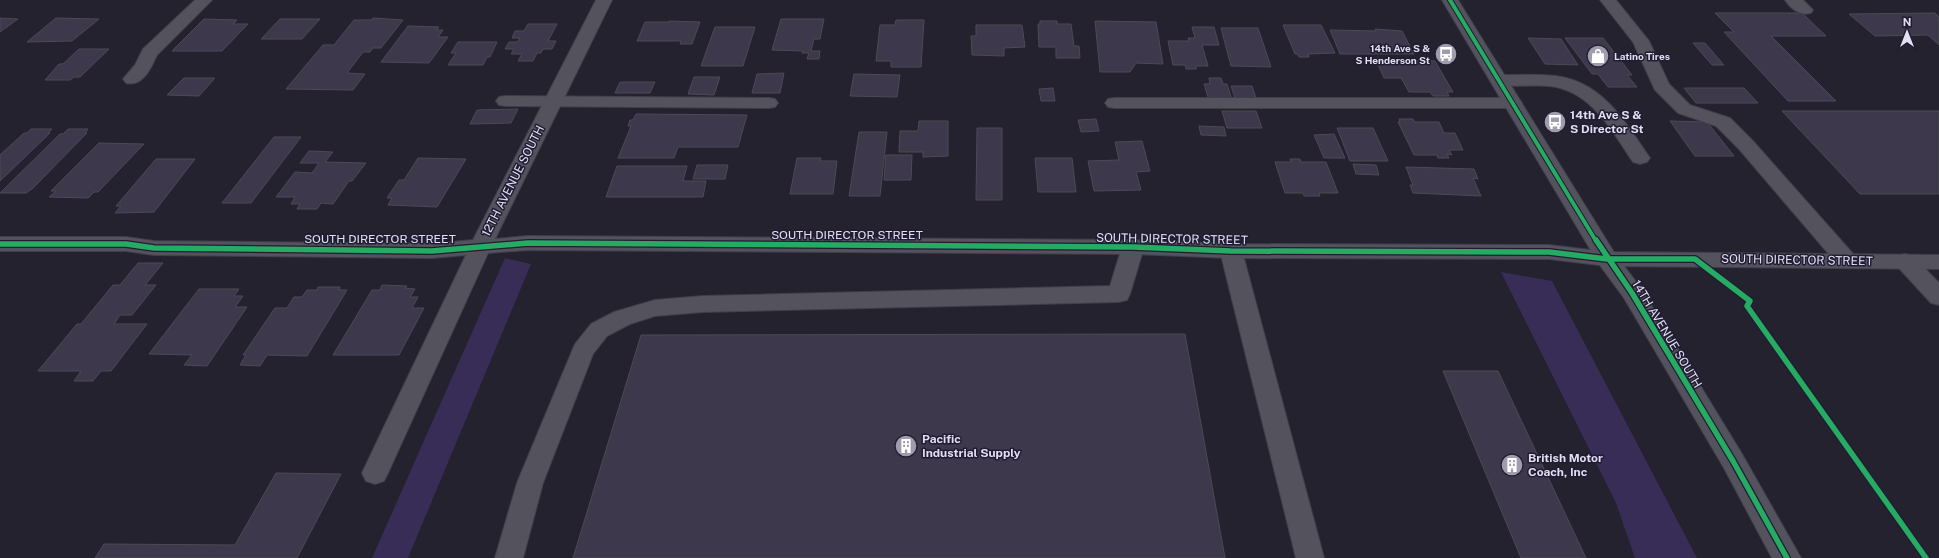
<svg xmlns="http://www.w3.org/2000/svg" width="1939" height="558" font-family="'Public Sans',sans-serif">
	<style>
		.green { fill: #372d57 }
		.building { fill: #3d384b; stroke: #4c4a55 }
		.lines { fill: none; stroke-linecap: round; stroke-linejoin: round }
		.service-casing { stroke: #403e4a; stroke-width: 2 }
		.minor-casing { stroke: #403e4a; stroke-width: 2 }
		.secondary-casing { stroke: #403e4a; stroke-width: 2 }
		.service { fill: #54525d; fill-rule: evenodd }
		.minor { fill: #54525d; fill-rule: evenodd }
		.secondary { fill: #54525d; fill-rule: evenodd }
		.cycleway-far1-casing { stroke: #211c34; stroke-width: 6 }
		.cycleway-casing { stroke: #211c34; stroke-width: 8 }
		.cycleway-far1 { stroke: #26ab63; stroke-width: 4 }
		.cycleway { stroke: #26ab63; stroke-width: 5.5 }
		.labels { text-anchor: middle; stroke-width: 3; stroke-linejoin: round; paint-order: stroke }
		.far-poi-label { font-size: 10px; font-weight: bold; fill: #e1dff0; stroke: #211c34; text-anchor: end }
		.poi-label { font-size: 12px; font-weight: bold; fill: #e1dff0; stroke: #211c34; text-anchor: start }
		.street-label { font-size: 12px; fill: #e1dff0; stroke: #211c34 }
	</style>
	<rect width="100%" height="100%" fill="#24222e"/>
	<path class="green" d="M505 258 531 264 408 558H372Z
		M1501 272 1552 281 1697 558H1635L1616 503Z"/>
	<path class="building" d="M1715 13H1802L1826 36H1771L1836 101H1788L1724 32H1734Z
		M1935 13 1939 17V45L1928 35 1875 36 1849 14Z
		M0 18 18 19 0 32Z
		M56 18 99 19 72 41 27 42Z
		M373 18 403 20 381 48H373L370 52H363L347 73 365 74 353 90 286 89 323 45H334L354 20H372Z
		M204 19 237 20 233 24H248L222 51H172Z
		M280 19H320L302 39H261Z
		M781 19H824L820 39H814L811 51H820L819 59H807L809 53H802L803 51 772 50Z
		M896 20H924L921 67H891V61H876L880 25H895Z
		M669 21 700 22 692 44H680L681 41H637L645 22H669Z
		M1040 21H1057V24H1071L1074 46H1079L1080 58H1056V47H1039L1038 24H1040Z
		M1095 21 1156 22 1163 64 1136 63 1130 72H1100Z
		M528 24H557L548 41H556L552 49H543L541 53H537L533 61H518L522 54H511L514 49H505L509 42H517L520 38H512L515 31H524Z
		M976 25H1022L1025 47 1004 48V56L972 55 971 36H976Z
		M1283 25H1321L1335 53 1308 54 1309 57H1299L1297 54H1295Z
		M408 26 439 27 436 30H443L438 37H448L429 63 381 62Z
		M715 27H755L743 66H701Z
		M1192 27H1214L1219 45H1202L1208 66H1196V69H1186L1185 65H1173L1168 41H1189L1188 38H1195Z
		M1221 28H1258L1271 67 1231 66Z
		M1375 29 1402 31 1414 54H1340L1330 30 1376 31Z
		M1528 38 1561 39 1578 65 1545 64Z
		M1565 38H1603L1632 75H1627L1637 87H1608L1598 74H1592Z
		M458 42H497L490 57H487L483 65H448L456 53H451Z
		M1693 43H1705L1724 65H1712Z
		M79 49H109L80 77H74L70 80H45L59 64H63Z
		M1375 58 1435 61 1453 92H1447L1449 96H1433L1430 92H1409L1401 78H1384Z
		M784 73 780 93H752L757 74Z
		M854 74 900 75 897 97 850 96Z
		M694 77H720L714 95 688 94Z
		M184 78H215L199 96 167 95Z
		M1209 78H1221L1223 84H1227L1232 100H1209L1204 84H1210Z
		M620 82H655L650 93H615Z
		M1231 86H1252L1256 98H1235Z
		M1053 88 1055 101H1041L1039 89Z
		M1684 88H1744L1758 103H1696Z
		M518 109 511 123 470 124 477 110Z
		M1222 111H1256L1262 128H1227Z
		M1782 111H1939V194H1860Z
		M636 114 747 115 738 147H678L674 158H618L631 126H628L630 120H633Z
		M1096 119 1099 131 1081 132 1078 120Z
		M1399 119H1413L1415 122H1439L1444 133H1455L1463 150H1449L1452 155 1447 154 1449 158H1438L1437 155H1414L1398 122H1400Z
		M919 121H948V156L923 157V152H899L900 131H918Z
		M1670 121 1707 122 1734 156H1695Z
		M1199 126 1224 127 1226 136 1201 135Z
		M977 128H1002V200H976Z
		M1337 128H1373L1388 161H1350Z
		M31 129H52L48 133H50L0 181V155L24 133H27Z
		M68 129H88L85 133H87L32 189 26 193H0L60 134H63Z
		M859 132H887L880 196H849Z
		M1334 134 1345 158H1324L1314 135Z
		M274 137H301L251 203H222Z
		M1142 141 1150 171 1136 172 1141 190 1094 191 1088 161 1119 160 1115 142Z
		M99 143 144 144 98 192H94L88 198 49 197 56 191H51Z
		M309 151 333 152 325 162 366 163 352 181H349L333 204 321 203 317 209H297L300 204H291L295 197H276L295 172 312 173 319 163H300Z
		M886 155H912L911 180H884Z
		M418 158 466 159 437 207 388 205 392 198H387L399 180H404Z
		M797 158H821L820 161H837L833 194H790Z
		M1035 158H1072L1076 192H1038Z
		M156 159H195L154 212 115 213 121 206H116Z
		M1290 159H1300L1301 162H1326L1338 193H1319L1320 196H1304L1303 193H1285L1275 162H1291Z
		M1353 164 1376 165 1379 175 1356 174Z
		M697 165H728L725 179H693Z
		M617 166H687L683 181H706L703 197H606Z
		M1406 167 1474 169 1478 179 1473 178 1481 196 1413 193 1410 185H1413Z
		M138 263H163L145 285H156L132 315H120L114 324H147L111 371H101L93 381H74L81 371H38L77 324H81L113 285H120Z
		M382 285 407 286 405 288 415 289 410 297H418L412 308H424L399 355H333L372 290H380Z
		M318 287H340L339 290H347L307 356 267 355 260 366 240 365 246 355H243L275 308H287L294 297H302L307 290H317Z
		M199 289H239L234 296H243L235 307H247L207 366 184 365 192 355 149 354Z
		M1185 334 1225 558H573L641 335Z
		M1443 371H1498L1586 558H1521Z
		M276 473 341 474 297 558H95L104 544 235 545Z"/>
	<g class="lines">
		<g class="service-casing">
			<path id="service" d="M195 0H212L157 55C151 68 143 87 126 83L123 79 135 65 143 49Z
				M1600 0H1616L1649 41 1669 84 1690 105 1730 118 1753 141 1855 256 1858 261 1855 266 1847 268 1839 266 1739 149 1716 126 1678 113 1655 90 1633 42Z
				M1785 0H1803L1813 10 1811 13C1800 16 1791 9 1785 0Z
				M1500 75C1518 75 1537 74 1556 76 1603 82 1625 122 1650 158L1647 162 1640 164 1633 162C1612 131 1591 90 1549 86 1531 84 1512 88 1494 84L1491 80 1494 76Z
				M505 96 769 98 775 99 778 103 775 107 769 108 505 106 499 105 496 101 499 97Z
				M1114 98H1513L1519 99 1522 103 1519 107 1513 108H1114L1108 107 1105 103 1108 99Z
				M1133 240 1141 242 1144 247 1130 294 1127 300 1119 302 703 312 655 316 630 324 607 336 593 354 543 483 523 558H495L517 483 575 344 591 324 614 312 655 300 703 296 1110 286 1122 247 1125 242Z
				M1231 244 1239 246 1242 251 1324 558H1296L1220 251 1223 246Z
				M1905 254 1913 256 1939 283V305L1931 303 1897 266 1894 261 1897 256Z"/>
		</g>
		<g class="minor-casing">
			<path id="minor" d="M596 0H612L495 239 528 236 1133 240 1231 244 1549 245 1607 252 1939 255V269L1607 266 1549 259 1231 258 1133 254 528 250 488 253 388 473 384 481 375 484 366 481 362 473 466 255 432 258 154 255 126 251H0V237H126L154 241 432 244 473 240Z"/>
		</g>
		<g class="secondary-casing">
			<path id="secondary" d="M1442 0H1458L1615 254 1640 287 1742 454 1801 558H1772L1724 468 1624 298 1599 264Z"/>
		</g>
		<use href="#service" class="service"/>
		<use href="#minor" class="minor"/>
		<use href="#secondary" class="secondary"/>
		<g class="cycleway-far1-casing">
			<path id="cycleway-far1" d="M1450 0 1596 241"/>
		</g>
		<g class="cycleway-casing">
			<path id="cycleway" d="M1596 240 1632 293 1733 461 1787 558
				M0 244H126L154 248 432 251 528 243 1133 247 1231 251 1549 252 1607 259H1695L1750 301 1747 306 1926 558"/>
		</g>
		<use href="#cycleway-far1" class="cycleway-far1"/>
		<use href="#cycleway" class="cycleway"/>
	</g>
	<defs>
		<g id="bus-disc" transform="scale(1.15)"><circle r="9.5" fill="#9f9dac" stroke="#211c34"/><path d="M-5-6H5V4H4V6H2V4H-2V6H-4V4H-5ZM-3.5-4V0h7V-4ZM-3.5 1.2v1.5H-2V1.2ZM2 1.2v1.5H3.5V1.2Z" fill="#fff"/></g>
		<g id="shop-disc" transform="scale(1.15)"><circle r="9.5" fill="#9f9dac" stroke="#211c34"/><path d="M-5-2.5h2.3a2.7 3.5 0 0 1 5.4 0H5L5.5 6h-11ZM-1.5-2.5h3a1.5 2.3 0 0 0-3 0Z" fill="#fff"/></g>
		<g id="building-disc" transform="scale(1.15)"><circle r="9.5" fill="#9f9dac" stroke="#211c34"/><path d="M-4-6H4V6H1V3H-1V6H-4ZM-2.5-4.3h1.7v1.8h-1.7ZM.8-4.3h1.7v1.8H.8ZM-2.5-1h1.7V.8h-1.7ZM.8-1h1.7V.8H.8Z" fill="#fff"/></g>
	</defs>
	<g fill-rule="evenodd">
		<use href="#bus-disc" x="1446" y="54"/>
		<use href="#shop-disc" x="1598" y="56"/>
		<use href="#bus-disc" x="1555" y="122"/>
		<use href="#building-disc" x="906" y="446"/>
		<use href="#building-disc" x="1512" y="465"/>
	</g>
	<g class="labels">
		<g class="far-poi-label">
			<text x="1430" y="52">14th Ave S &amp;<tspan x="1430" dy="12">S Henderson St</tspan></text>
			<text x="1614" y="60" text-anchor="start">Latino Tires</text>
		</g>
		<g class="poi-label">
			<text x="1570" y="119">14th Ave S &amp;<tspan x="1570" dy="14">S Director St</tspan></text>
			<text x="922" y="443">Pacific<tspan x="922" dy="14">Industrial Supply</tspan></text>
			<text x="1528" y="462">British Motor<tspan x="1528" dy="14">Coach, Inc</tspan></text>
		</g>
		<g class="street-label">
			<text transform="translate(513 181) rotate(-63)" y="4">12TH AVENUE SOUTH</text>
			<text x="847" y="239">SOUTH DIRECTOR STREET</text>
			<text x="380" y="243">SOUTH DIRECTOR STREET</text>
			<text transform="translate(1172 239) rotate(1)" y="4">SOUTH DIRECTOR STREET</text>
			<text transform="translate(1797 260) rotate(1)" y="4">SOUTH DIRECTOR STREET</text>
			<text transform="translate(1667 334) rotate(59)" y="4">14TH AVENUE SOUTH</text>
		</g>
	</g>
	<g transform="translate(1907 32)" stroke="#211c34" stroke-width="3" paint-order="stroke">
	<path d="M0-3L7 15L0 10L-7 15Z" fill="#e1dff0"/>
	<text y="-6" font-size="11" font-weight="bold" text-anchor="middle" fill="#e1dff0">N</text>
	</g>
</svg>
